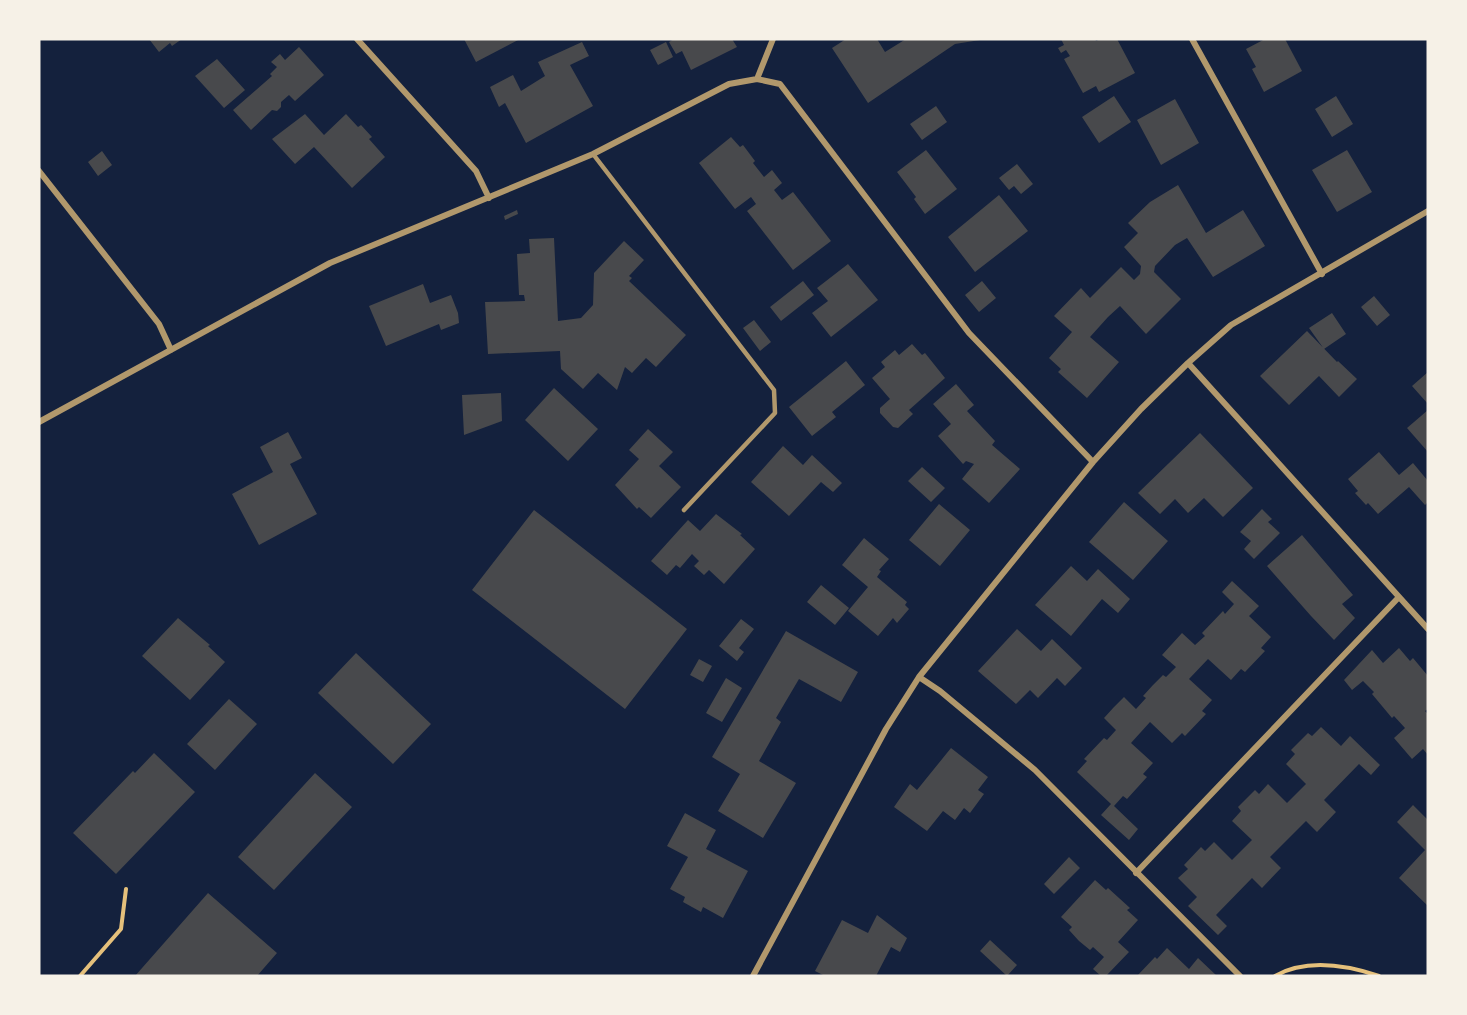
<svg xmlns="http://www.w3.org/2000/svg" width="1467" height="1015" font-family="'Titillium Web',sans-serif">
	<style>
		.building { fill: #48494c }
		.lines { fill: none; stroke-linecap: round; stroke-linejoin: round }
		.path { stroke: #e5c07b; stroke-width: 4 }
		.service { stroke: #b1986c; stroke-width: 4.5 }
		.minor { stroke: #b1986c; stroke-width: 6 }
	</style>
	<rect width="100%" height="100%" fill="#14213d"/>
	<path class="building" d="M149 39H182L172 46 170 43 159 52Z
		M464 39H520L476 62Z
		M674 39H732L737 47 691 70 682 51 676 54 669 42Z
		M846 39H877L885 52 906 39 980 40 955 44 868 103 832 48Z
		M1061 39H1095L1096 41 1101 39H1117L1135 73 1099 92 1096 86 1083 93 1064 59 1070 56 1066 50 1061 53 1058 48 1064 45Z
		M1265 39H1285L1302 71 1264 92 1252 69 1256 67 1246 49Z
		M582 42 589 56 570 65 593 106 526 143 505 103 499 107 490 87 513 75 521 91 545 76 538 62Z
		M666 42 673 57 658 65 650 50Z
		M299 47 324 75 295 101 289 95 281 102V107L277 111 272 110 251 130 233 110 272 76 270 74 277 67 271 62 280 54 285 60Z
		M217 59 245 90 224 108 195 76Z
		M1114 96 1131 122 1099 143 1082 117Z
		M1336 96 1353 124 1332 137 1315 109Z
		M1175 99 1199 143 1161 165 1137 120Z
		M936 106 947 122 922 140 910 124Z
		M305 114 324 135 346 114 358 127 361 125 372 137 369 139 385 157 352 188 314 147 295 164 272 139Z
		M731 137 740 147 743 145 755 161 753 163 764 177 772 170 782 183 774 190 782 200 793 192 831 241 793 270 747 211 756 204 751 197 735 209 699 163Z
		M926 150 957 189 925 214 914 199 916 197 897 172Z
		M1347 150 1372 192 1337 212 1312 170Z
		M102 151 112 165 98 176 88 162Z
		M1017 164 1033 184 1021 194 1014 186 1009 190 999 178Z
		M1178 185 1206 233 1243 210 1265 246 1213 277 1187 238 1175 245 1155 266 1154 272 1181 299 1146 334 1120 306 1108 317 1090 337 1119 362 1087 398 1058 372 1061 369 1049 358 1072 332 1054 316 1081 288 1090 298 1121 267 1134 280 1140 274 1141 266 1124 247 1138 233 1128 223 1150 202Z
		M999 195 1028 231 975 272 948 237Z
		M517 210 518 214 505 220 504 216Z
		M554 238 558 321 581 318 593 305 594 273 624 241 644 260 629 276 632 278 629 281 686 335 656 367 646 358 632 373 625 367 617 390 598 373 583 389 561 369 560 351 488 354 485 302 525 301 524 295H519L517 254 530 253 529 239Z
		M848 264 878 300 831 337 812 313 828 301 817 288Z
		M803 281 814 295 781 321 770 307Z
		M982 281 996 298 979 312 965 295Z
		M423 284 430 303 451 295 458 313 459 323 441 330 439 324 386 346 369 306Z
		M1374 296 1390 315 1377 326 1361 307Z
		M1332 313 1346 334 1324 349 1309 328Z
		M754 320 771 342 760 351 743 328Z
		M1307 331 1337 362 1338 361 1357 379 1339 397 1319 376 1289 405 1260 376Z
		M912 344 922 355 925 353 945 378 909 410 913 414 898 428 893 427 880 413V408L890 399 872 378 885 367 881 362 895 350 899 355Z
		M846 361 865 385 832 412 836 417 812 436 789 407Z
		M1428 372V404L1412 386Z
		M956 384 974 405 967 411 995 441 992 445 1020 469 989 503 962 479 974 464 966 461 963 464 938 436 951 424 933 404Z
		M554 388 598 429 568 461 525 420Z
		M501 393 502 421 464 435 462 395Z
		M1428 410V452L1407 428Z
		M648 429 673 452 659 466 681 487 651 518 639 507 637 509 615 485 639 459 629 450Z
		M288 432 302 458 290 464 317 514 259 545 232 494 273 472 260 447Z
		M1200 433 1253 488 1223 517 1204 498 1188 513 1175 499 1160 514 1138 493Z
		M783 446 803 465 812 455 842 483 833 492 821 482 789 516 751 482Z
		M1379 452 1399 475 1413 463 1428 481V502L1425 505 1409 487 1378 514 1368 503 1366 505 1355 493 1358 491 1348 479Z
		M922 467 945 488 931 502 908 481Z
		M1124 502 1168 541 1133 580 1089 542Z
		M939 504 970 530 940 566 909 540Z
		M1262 509 1272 519 1268 522 1280 533 1254 559 1244 549 1251 541 1240 532Z
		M534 510 687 629 625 709 472 590Z
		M716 514 742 534 740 535 755 549 724 584 709 570 704 575 694 566 699 561 692 554 680 568 676 565 667 575 651 561 688 520 700 531Z
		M1302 535 1353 595 1342 604 1355 618 1334 640 1311 616 1267 566Z
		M864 538 889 559 879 570 881 571 877 577 907 602 905 605 909 609 897 623 893 618 878 636 848 611 868 587 842 565Z
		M1071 566 1087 581 1098 569 1130 599 1118 613 1102 599 1071 636 1035 605Z
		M1232 581 1259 606 1249 616 1271 637 1261 648 1265 651 1245 672 1241 669 1231 680 1208 659 1189 679 1212 700 1202 711 1206 714 1185 736 1182 733 1172 743 1150 722 1131 743 1153 763 1143 774 1147 777 1127 799 1123 796 1114 806 1138 829 1129 840 1101 815 1111 804 1077 772 1087 761 1084 759 1104 738 1107 740 1116 730 1104 718 1114 707 1124 697 1136 709 1146 698 1143 696 1153 685 1163 675 1166 677 1176 667 1162 655 1182 633 1195 645 1205 636 1202 633 1223 611 1225 614 1234 604 1222 592Z
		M821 585 849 608 835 625 807 602Z
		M178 618 210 645 208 646 225 662 190 700 142 656Z
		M741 619 754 629 739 648 744 652 737 661 719 646Z
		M1017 629 1041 651 1052 639 1082 668 1065 686 1057 678 1038 698 1030 690 1016 704 978 671Z
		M786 631 858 672 841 702 799 679 776 718 781 722 759 761 796 783 763 838 718 811 740 774 712 757Z
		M1399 648 1410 661 1413 658 1428 676V709L1425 711 1428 714V755L1423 749 1412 759 1394 738 1405 728 1394 716 1392 718 1372 694 1374 692 1363 681 1352 690 1344 680 1372 650 1383 663Z
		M356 653 431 724 393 764 318 693Z
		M699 659 712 666 703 682 690 675Z
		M726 678 742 688 722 722 706 713Z
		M229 699 257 724 215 770 187 744Z
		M1321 727 1341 746 1350 736 1380 765 1371 775 1359 764 1324 800 1336 812 1317 832 1306 821 1270 857 1281 868 1262 888 1252 878 1216 915 1227 926 1218 935 1188 906 1197 897 1178 878 1188 869 1184 865 1201 847 1205 851 1214 842 1232 860 1252 840 1232 821 1241 811 1238 807 1255 790 1259 794 1268 784 1287 803 1306 784 1286 764 1295 754 1291 750 1308 733 1312 736Z
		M951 748 988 777 978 790 984 794 970 813 964 808 955 820 943 811 927 831 894 807 910 784 917 790Z
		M154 753 195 792 116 874 73 833 133 771 135 773Z
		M315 773 352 807 274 890 238 857Z
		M1413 805 1428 820V906L1399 878 1425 850 1397 822Z
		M685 813 716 830 706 849 748 871 723 918 703 907 701 912 683 902 685 897 670 889 688 857 667 846Z
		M1069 857 1080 868 1054 894 1044 884Z
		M1095 880 1106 890 1108 888 1130 908 1127 910 1138 920 1118 942 1129 952 1106 976H1101L1093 969 1104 957 1093 947 1090 950 1079 941 1069 930 1072 927 1061 917Z
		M208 893 277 953 257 976H135Z
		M877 915 907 938 900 952 891 947 876 976H825L815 971 842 920 868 933Z
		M990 940 1017 965 1007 976 980 951Z
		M1167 948 1189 969 1198 958 1217 976H1137L1155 957 1157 959Z"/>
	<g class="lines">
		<path class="path" d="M80 976 121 929 126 889
			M1275 976C1307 958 1346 965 1379 976"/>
		<path class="service" d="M593 154 774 390 775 413 684 510"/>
		<path class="minor" d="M357 39 476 171 489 198
			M1192 39 1322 274
			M757 79 773 39
			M39 171 159 324 171 350
			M1188 363 1428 629
			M39 422 330 263 593 154 729 84 757 79 780 84 969 333 1093 462
			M919 677 940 691 1035 770 1240 976
			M1136 873 1399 597
			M753 976 886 729 919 677 1093 462 1141 409 1188 363 1231 325 1428 211"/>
	</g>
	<rect width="1467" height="1015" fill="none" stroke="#f6f1e7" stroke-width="81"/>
</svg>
